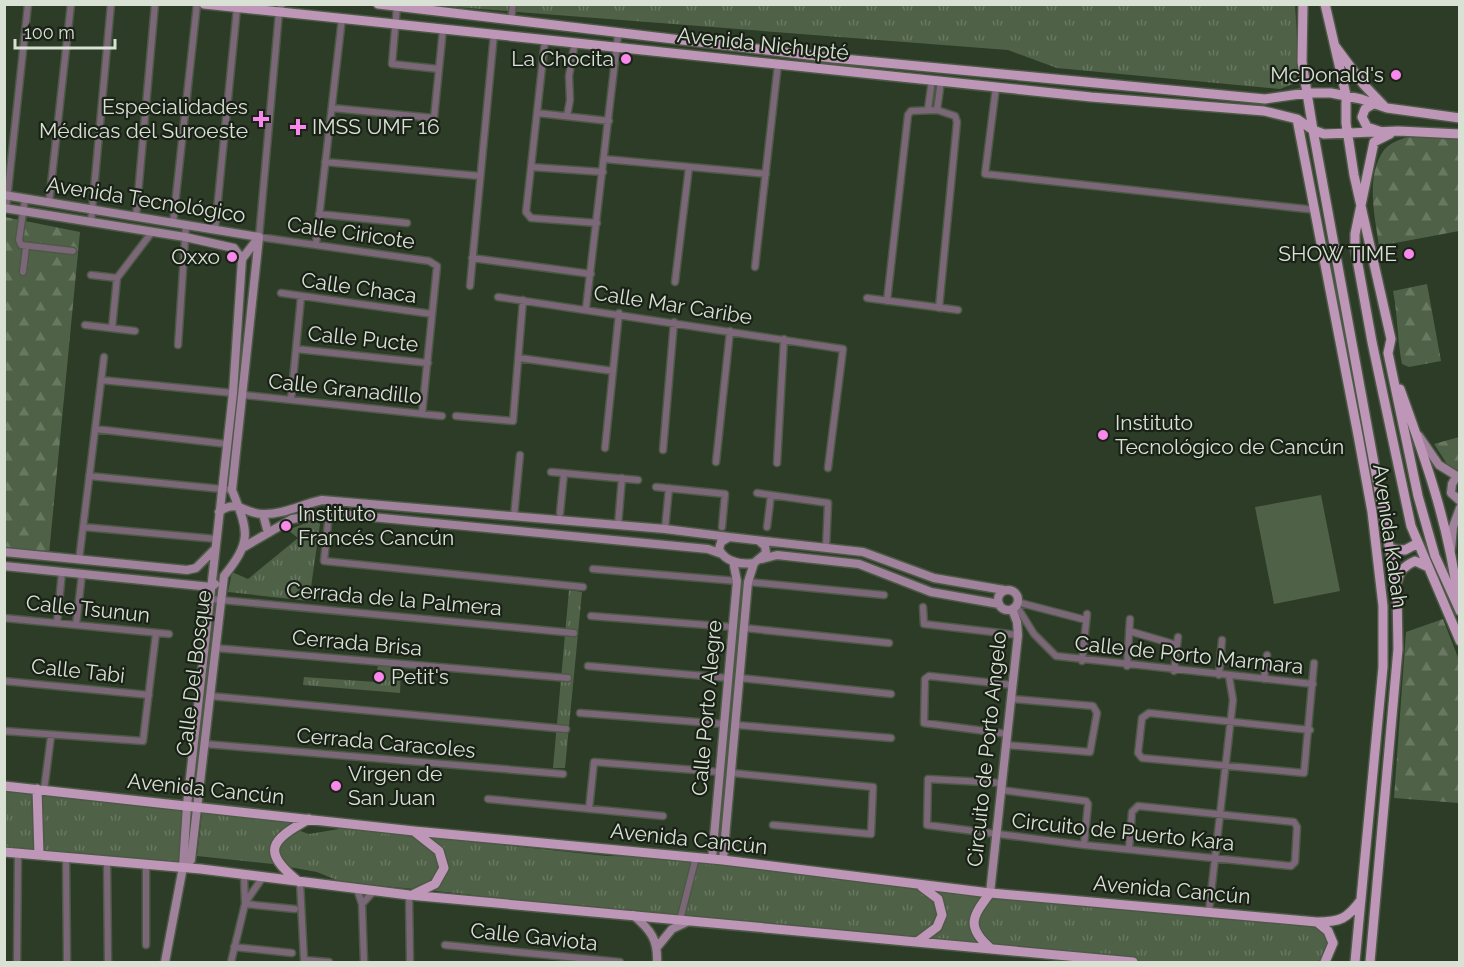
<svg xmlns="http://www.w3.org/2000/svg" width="1464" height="967" font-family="Raleway,sans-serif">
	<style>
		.grass { fill: #4f6247 }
		.forest { fill: url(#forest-firs) }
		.park { fill: url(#park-tufts) }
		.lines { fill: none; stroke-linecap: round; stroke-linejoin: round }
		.street-casing { stroke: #4c5a45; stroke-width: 9 }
		.secondary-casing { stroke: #4c5a45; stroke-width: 11 }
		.primary-casing { stroke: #4c5a45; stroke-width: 12 }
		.street { stroke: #7b6778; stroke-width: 6 }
		.secondary { stroke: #a1829c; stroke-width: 8 }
		.primary { stroke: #be96b7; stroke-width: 9 }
		.poi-dot { fill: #f888ea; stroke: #1a2117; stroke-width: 2 }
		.labels { text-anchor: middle; stroke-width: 4.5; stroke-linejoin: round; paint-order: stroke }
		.street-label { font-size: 21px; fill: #d8e1d3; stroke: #1a2117 }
		.poi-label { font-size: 21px; fill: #d8e1d3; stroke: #1a2117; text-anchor: end }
	</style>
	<defs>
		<pattern id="forest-firs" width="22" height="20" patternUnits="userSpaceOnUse" patternTransform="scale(1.5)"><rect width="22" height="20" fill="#4f6247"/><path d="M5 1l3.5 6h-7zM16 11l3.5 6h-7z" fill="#687861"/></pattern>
		<pattern id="park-tufts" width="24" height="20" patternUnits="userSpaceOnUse" patternTransform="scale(1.5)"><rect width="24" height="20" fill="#4f6247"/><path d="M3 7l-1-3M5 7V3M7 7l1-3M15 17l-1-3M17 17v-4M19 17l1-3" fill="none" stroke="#687861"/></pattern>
	</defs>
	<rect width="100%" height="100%" fill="#2d3c26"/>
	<path class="grass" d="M1321 495 1340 591 1274 604 1255 507Z"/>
	<path class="forest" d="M1422 134 1459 139V231L1379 246C1375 217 1365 176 1384 150 1392 140 1411 136 1422 134Z
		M5 217 80 232 49 554 5 547Z
		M1427 284 1441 361 1409 367 1402 364C1397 339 1398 316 1393 291Z
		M1459 437V473L1447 464 1434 444Z
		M1443 619 1459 660V803L1394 798 1406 632Z"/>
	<path class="park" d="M429 5H1295L1299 71 1293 84 1280 89 1057 68 1008 50Z
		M321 517 309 601 228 592 232 572 248 579 298 538 288 530Z
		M569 590 582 592 565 768H553Z
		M378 664 401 667 400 693 303 685 304 677 376 682Z
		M4 787 187 805 183 867 5 852Z
		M202 813 293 822 286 826 309 834 345 828 607 856 696 857 1005 894 1317 922 1328 931 1329 958 1314 962H1116L659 918 456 893 341 882 317 872 273 864 197 856Z"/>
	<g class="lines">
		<g class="street-casing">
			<path id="street" d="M282 4 279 12 259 237 429 261 437 266 422 414
				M397 6 392 64 439 69
				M511 21 513 4
				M545 40 526 212 531 218 597 223
				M996 87 985 174 1316 210
				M332 108 434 118 443 29
				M928 109 932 80
				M937 110 941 81
				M537 113 609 121
				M567 116 570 100 569 76 575 42
				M604 159 766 174
				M325 162 480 176
				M531 167 603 172
				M25 199 19 240 21 245 73 251
				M49 203 71 4
				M6 209 28 4
				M319 214 407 223
				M136 217 155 4
				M91 222 111 4
				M173 223 197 4
				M215 230 237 8
				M316 244 342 18
				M472 258 591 274
				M755 267 778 64
				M23 272 26 247
				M91 275 117 278
				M675 282 689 167
				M470 286 494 34
				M281 293 432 314
				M498 297 843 349 828 468
				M867 298 958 310
				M887 301 908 115 911 111 937 110 955 116 957 122 939 308
				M586 308 618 35
				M85 325 135 331
				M112 328 117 278 152 232
				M178 345 186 225
				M296 349 428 363
				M519 358 613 371
				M101 380 233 393
				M244 395 442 416
				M291 400 301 297
				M456 416 513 421 523 300
				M95 429 227 444
				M605 448 619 313
				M663 450 674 322
				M716 462 730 331
				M777 463 784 339
				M551 472 638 480
				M89 476 232 490
				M656 487 725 494 722 527
				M757 493 828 503 826 548
				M329 513 324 561 583 587
				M560 513 564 473
				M514 516 520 455
				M618 525 622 478
				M83 527 217 539
				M767 527 771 495
				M665 529 669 488
				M79 560 104 357
				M593 569 737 581
				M748 582 884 595
				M210 599 574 633
				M1017 602 1086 620
				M1016 605 1034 634 1056 656 1313 684
				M923 607 924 624 1018 635
				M591 616 733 627
				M4 618 169 634
				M57 623 62 572
				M76 625 82 574
				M744 628 889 643
				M1129 631 1177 645
				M215 648 568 678
				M1082 661 1087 614
				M588 666 728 678
				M1127 666 1130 619
				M1174 671 1178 637
				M1219 675 1222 640
				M740 678 891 694
				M1264 679 1267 655
				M4 681 149 695
				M210 696 566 729
				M580 713 724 724
				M736 725 891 738
				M1310 730 1149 713 1142 718 1138 753 1142 758 1304 773 1314 663
				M4 731 143 741 156 633
				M1008 734 924 723 925 679 929 676 1013 685
				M205 744 563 774
				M1006 745 1090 752 1097 713 1093 706 1012 699
				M732 773 873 787 871 834 773 825
				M1002 783 928 779 927 825 1084 845 1291 866 1295 862 1297 827 1294 822 1138 806 1132 812 1129 849
				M44 790 51 736
				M1001 790 1086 801 1088 804 1084 845
				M488 799 663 816
				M589 809 594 762 720 772
				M66 857 67 962
				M107 861 108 962
				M146 864V945
				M300 882 304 960 329 962
				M357 889 362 904 364 962
				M409 895 410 962
				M247 900 263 877
				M245 904 295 909
				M362 904 374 891
				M1209 911 1233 700 1229 676
				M680 920 696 857
				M445 945 620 962
				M234 947 292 953
				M17 962 18 853
				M231 962 245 904 244 875"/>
		</g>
		<g class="secondary-casing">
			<path id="secondary" d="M4 195 259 237
				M4 208 185 237 234 248 242 259
				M242 259 259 237
				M1419 436 1439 465 1460 478
				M1456 477 1452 484 1451 493 1460 501
				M219 512C237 498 244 514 263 514 282 515 303 504 322 500L665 529 729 537
				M263 514 268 533
				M759 541 765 546 766 553 754 563C741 565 725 562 719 549L721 542 729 537 863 552 934 578 1004 590
				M244 547 292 519 329 513 708 549 722 554
				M1451 549 1453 527 1460 508
				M4 552 187 570 196 568 215 549
				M762 559 777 555 859 564 931 592 999 604
				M4 566 211 587 215 584
				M998 600a10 10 0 1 1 20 0a10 10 0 1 1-20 0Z
				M712 859 737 581 733 561
				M723 860 748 582 754 563
				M183 867 191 860 224 576C253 540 248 531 232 490L259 237
				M990 893 1018 635 1017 622 1012 609
				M633 915C651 930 658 940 657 962
				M658 946 672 929 689 921
				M165 962 183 867 187 805 233 393 242 259"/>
		</g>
		<g class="primary-casing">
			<path id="primary" d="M204 4 1091 97 1264 111 1297 119 1313 130 1324 134 1398 131 1460 134
				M378 4 833 58 1265 99 1307 93H1331L1361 99 1387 108 1460 118
				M1303 4 1302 62 1313 130 1397 589 1398 649 1370 962
				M1325 4 1346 95V123L1354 175 1391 339 1388 353 1418 496 1435 556 1460 611
				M1335 46 1364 85 1385 107
				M1373 104 1365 109 1362 117 1367 127 1379 131
				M1297 119 1358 435 1372 512 1383 606V667L1355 962
				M1390 134 1374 142 1355 234V248L1372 342 1411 526 1460 641
				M1400 389C1425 458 1450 528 1458 601
				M1391 549 1405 550 1418 543
				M1398 580C1399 570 1406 565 1415 561L1428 567
				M4 786 414 831 723 860 990 893 1317 922C1340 922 1347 919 1361 900
				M37 789 39 855
				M4 852 201 869 409 895 1133 962
				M299 882C260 851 271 840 309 819
				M990 893C973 916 965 926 990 948
				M414 894 435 884 444 868 439 851 415 832
				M1317 922 1328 931 1333 943 1325 962
				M917 942 937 927 942 915 938 899 922 887"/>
		</g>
		<use href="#street" class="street"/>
		<use href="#secondary" class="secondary"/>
		<use href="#primary" class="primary"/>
	</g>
	<g class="poi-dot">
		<circle cx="626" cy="59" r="6"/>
		<circle cx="1396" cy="75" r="6"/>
		<path d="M258 110h6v6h6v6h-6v6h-6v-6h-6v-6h6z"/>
		<path d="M295 118h6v6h6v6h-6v6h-6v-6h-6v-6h6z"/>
		<circle cx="1409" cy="254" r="6"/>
		<circle cx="232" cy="257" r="6"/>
		<circle cx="1103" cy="435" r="6"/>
		<circle cx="286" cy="526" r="6"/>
		<circle cx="379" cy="677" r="6"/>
		<circle cx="336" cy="786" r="6"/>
	</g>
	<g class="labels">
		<g class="street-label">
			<text transform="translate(763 44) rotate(6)" y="7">Avenida Nichupté</text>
			<text transform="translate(146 200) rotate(9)" y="7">Avenida Tecnológico</text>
			<text transform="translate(351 233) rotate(8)" y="7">Calle Ciricote</text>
			<text transform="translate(359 288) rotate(8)" y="7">Calle Chaca</text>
			<text transform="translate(673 305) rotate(9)" y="7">Calle Mar Caribe</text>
			<text transform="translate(363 339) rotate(6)" y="7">Calle Pucte</text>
			<text transform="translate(345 389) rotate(6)" y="7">Calle Granadillo</text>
			<text transform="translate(1390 536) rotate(82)" y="7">Avenida Kabah</text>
			<text transform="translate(394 599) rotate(5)" y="7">Cerrada de la Palmera</text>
			<text transform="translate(88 609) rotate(6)" y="7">Calle Tsunun</text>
			<text transform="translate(357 643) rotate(5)" y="7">Cerrada Brisa</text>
			<text transform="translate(1189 655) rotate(6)" y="7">Calle de Porto Marmara</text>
			<text transform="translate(78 671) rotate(6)" y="7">Calle Tabi</text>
			<text transform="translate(194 673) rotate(-83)" y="7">Calle Del Bosque</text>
			<text transform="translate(707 708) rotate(-85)" y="7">Calle Porto Alegre</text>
			<text transform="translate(386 743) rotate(5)" y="7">Cerrada Caracoles</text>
			<text transform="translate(987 749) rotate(-84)" y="7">Circuito de Porto Angelo</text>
			<text transform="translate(206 789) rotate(6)" y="7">Avenida Cancún</text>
			<text transform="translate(1123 832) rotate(6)" y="7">Circuito de Puerto Kara</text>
			<text transform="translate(689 839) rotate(6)" y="7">Avenida Cancún</text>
			<text transform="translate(1172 890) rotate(5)" y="7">Avenida Cancún</text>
			<text transform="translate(534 937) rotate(6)" y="7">Calle Gaviota</text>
		</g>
		<g class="poi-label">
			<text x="614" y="66">La Chocita</text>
			<text x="1384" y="82">McDonald's</text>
			<text x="248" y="114">Especialidades<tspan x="248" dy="24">Médicas del Suroeste</tspan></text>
			<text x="312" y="134" text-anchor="start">IMSS UMF 16</text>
			<text x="1397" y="261">SHOW TIME</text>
			<text x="220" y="264">Oxxo</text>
			<text x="1115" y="430" text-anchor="start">Instituto<tspan x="1115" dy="24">Tecnológico de Cancún</tspan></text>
			<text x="298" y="521" text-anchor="start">Instituto<tspan x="298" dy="24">Francés Cancún</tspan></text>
			<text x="391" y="684" text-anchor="start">Petit's</text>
			<text x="348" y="781" text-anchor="start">Virgen de<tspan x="348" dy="24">San Juan</tspan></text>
		</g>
	</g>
	<rect width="1464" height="967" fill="none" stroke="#d8e1d3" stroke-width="12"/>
	<path d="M15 39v9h100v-9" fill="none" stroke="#d8e1d3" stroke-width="3"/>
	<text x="24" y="39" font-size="18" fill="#d8e1d3" stroke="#1a2117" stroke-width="4.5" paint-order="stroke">100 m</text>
</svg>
